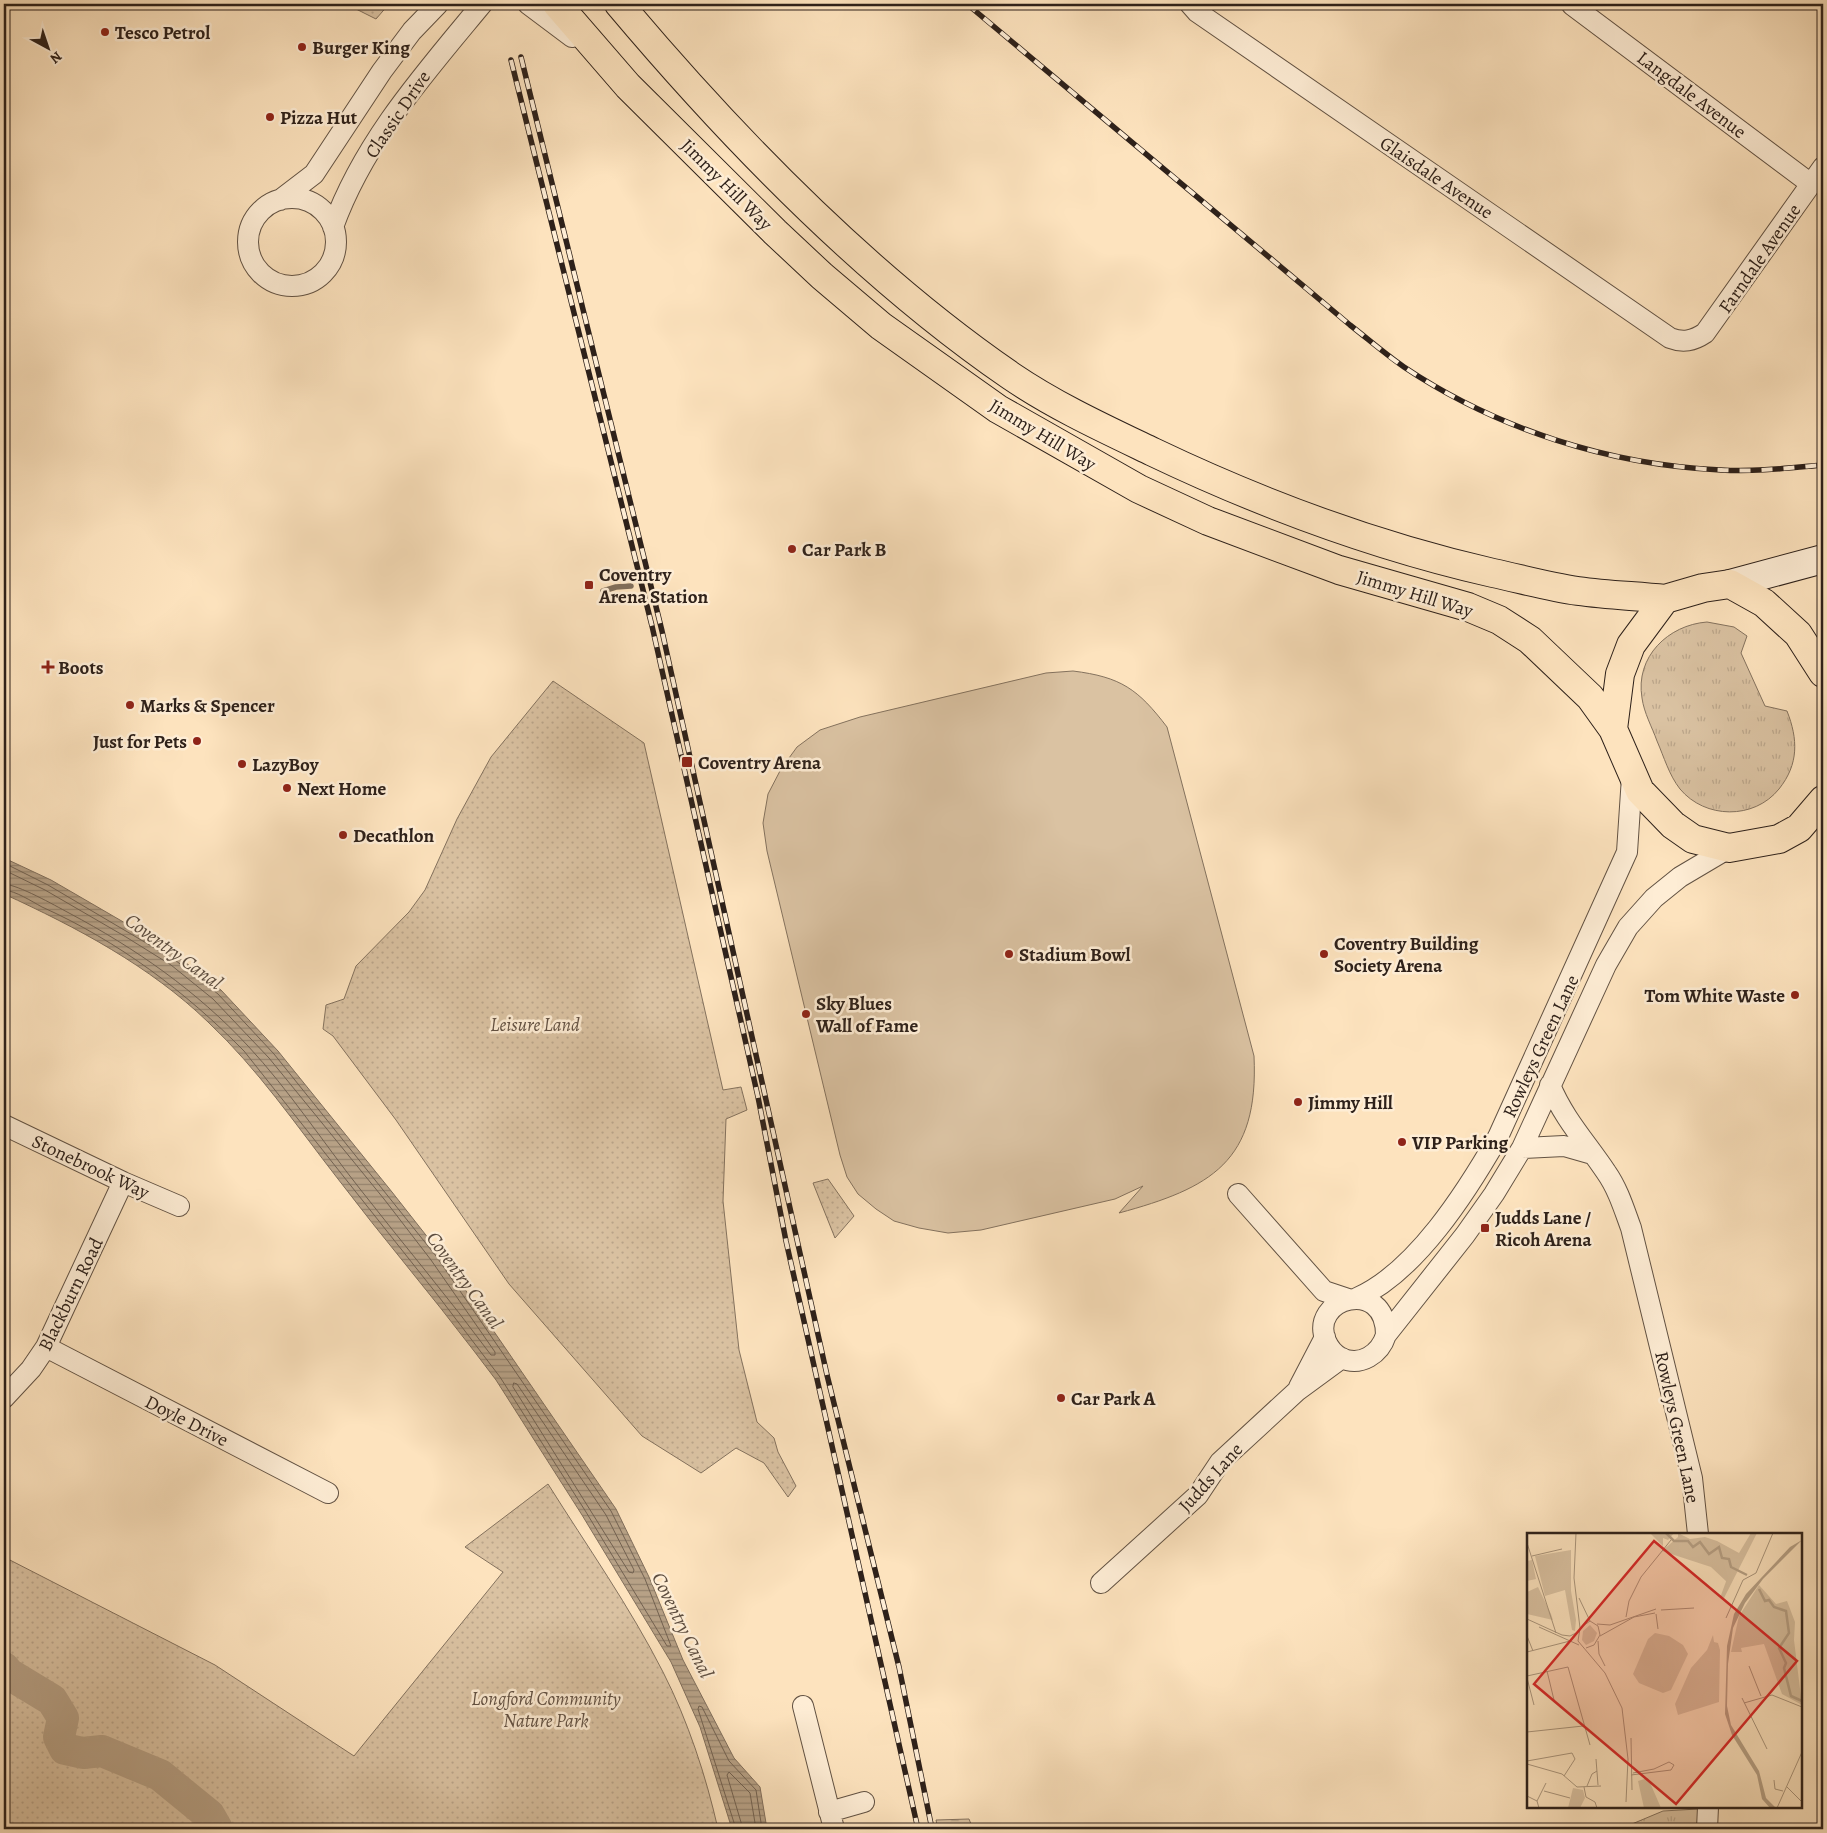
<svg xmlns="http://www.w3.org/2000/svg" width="1827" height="1833" font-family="Alegreya,serif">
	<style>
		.grass { fill: url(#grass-tufts); stroke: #84725e }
		.forest { fill: url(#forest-firs); stroke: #84725e }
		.park { fill: url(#park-dots); stroke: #84725e }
		.pitch { fill: #dac2a2; stroke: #84725e }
		.water { fill: url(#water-rules); stroke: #806e5b }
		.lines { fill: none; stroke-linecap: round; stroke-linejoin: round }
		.shore { stroke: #726150; stroke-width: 1 }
		.stream { stroke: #806e5b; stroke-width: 5.5 }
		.river { stroke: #b7a186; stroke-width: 32 }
		.street-casing { stroke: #625243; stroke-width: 22 }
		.secondary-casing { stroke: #2e211a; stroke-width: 30 }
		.highway-casing { stroke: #2e211a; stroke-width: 30 }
		.street { stroke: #feedd5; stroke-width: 20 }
		.secondary { stroke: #feedd5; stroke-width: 28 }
		.highway { stroke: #fde3be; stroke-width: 28 }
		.rail-casing { stroke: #2e211a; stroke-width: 5.5 }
		.rail { stroke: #feedd5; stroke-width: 4; stroke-dasharray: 11; stroke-linecap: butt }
		.poi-dot { fill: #8f2418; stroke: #feedd5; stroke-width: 2 }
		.labels { text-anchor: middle; stroke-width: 5; stroke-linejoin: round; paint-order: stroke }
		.poi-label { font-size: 19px; font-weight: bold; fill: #2e211a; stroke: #feedd5; text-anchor: start }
		.street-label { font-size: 19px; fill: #2e211a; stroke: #feedd5 }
		.park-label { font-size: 19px; font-style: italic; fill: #625143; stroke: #feedd5 }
		.water-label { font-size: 20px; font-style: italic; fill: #5e4e40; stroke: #feedd5 }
		.inset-river { fill: none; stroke: #b7a186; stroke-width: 2.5 }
		.inset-road { fill: none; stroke: #aa957c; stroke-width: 1 }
		.view { fill: #d62828; fill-opacity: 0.15; stroke: #d62828; stroke-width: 2.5 }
		.inset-edge { fill: none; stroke: #2e211a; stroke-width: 2.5 }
	</style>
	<defs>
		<pattern id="grass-tufts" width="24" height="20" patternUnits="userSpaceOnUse" patternTransform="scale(1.25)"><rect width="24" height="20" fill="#dac2a2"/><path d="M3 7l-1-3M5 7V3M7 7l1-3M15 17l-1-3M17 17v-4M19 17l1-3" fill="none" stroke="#bba68b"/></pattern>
		<pattern id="forest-firs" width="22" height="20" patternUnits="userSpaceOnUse" patternTransform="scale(1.25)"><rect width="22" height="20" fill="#dac2a2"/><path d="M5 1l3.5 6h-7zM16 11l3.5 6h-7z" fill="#bba68b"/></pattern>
		<pattern id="park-dots" width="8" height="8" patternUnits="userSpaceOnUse" patternTransform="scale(1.25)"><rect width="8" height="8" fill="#dac2a2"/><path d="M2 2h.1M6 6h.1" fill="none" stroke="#bba68b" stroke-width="1.8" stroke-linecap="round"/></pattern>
		<pattern id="water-rules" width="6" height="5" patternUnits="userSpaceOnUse" patternTransform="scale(1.25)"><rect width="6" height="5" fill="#b7a186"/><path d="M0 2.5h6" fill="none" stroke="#95836d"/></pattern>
	</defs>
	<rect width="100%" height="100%" fill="#fde3be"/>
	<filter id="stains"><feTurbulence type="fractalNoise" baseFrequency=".004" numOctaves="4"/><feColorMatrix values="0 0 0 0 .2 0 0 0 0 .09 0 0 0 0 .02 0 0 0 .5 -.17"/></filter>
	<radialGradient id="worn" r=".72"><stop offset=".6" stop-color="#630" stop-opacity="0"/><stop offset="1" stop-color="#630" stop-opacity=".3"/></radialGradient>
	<path class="grass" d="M1707 622 1734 627 1747 636 1741 653 1765 706 1787 711C1798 739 1799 764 1779 789 1754 820 1705 819 1680 789 1669 775 1664 757 1657 741 1652 727 1644 713 1642 698 1635 657 1668 625 1707 622Z
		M1698 1809 1697 1829H1620L1663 1811Z"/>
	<path class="forest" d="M969 1819 973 1829H938L936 1820Z"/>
	<path class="park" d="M346 4H389L376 19Z
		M553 681 644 743 723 1090 741 1087 747 1110 726 1119 723 1201 739 1350 757 1422 774 1438 778 1452 796 1486 788 1497 764 1463 736 1448 701 1473 642 1436 509 1284 396 1120 333 1036 323 1029 326 1005 344 999 356 966 409 912 425 890 457 819 491 757Z
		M828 1179 854 1216 835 1238 813 1183Z
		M548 1484C587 1546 630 1607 663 1672 688 1721 706 1776 718 1829H4V1557L215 1665 354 1756 503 1572 465 1547Z"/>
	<path class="pitch" d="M1073 671C1121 677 1138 689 1167 727L1254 1056C1259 1162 1211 1188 1119 1213L1143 1186 1115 1199 981 1230 948 1233 919 1228 894 1221 876 1209 858 1194 847 1177 840 1155 767 851 763 823 768 794 781 769 797 747 820 730 860 717 1046 673Z"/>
	<path class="water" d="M4 858 51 880 132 927 177 956 221 990 278 1051 392 1192 440 1253 616 1509 649 1577 683 1660 734 1758 760 1787 767 1829H732L700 1727 671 1662 582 1515 496 1380 474 1351C430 1293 382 1237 338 1179 296 1125 258 1069 208 1022 150 966 76 927 4 894Z"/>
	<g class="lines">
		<path class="shore" d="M4 863 48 885 175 960 218 994 274 1054 436 1256 611 1511 645 1579 671 1646H667L586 1512 500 1377 436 1293 244 1051C186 992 118 941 42 907 31 901 16 891 4 890
			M4 870 45 890 126 937 171 965 213 999 269 1058 384 1199 431 1260 495 1352V1355H491C449 1298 403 1244 360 1189 322 1141 289 1090 248 1046 197 991 135 948 69 913 54 905 19 885 4 884
			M514 1383 517 1384 606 1515 634 1570 633 1573 629 1572 513 1387Z
			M736 1829 698 1709 699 1706 702 1707 729 1761 756 1790 762 1829
			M743 1829 727 1775 729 1772 750 1793 756 1829"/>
		<path class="stream" d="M655 579 665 576
			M603 591 616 587 631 586"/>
		<path class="river" d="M4 1668 9 1674 52 1700 63 1718 59 1737 65 1749 83 1753 102 1751 160 1775 209 1815 217 1829"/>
		<g class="street-casing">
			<path id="street" d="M528 4 572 37
				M1190 4 1197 12 1670 338C1683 343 1693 341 1705 333L1823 167
				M1572 5 1811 184
				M248 242a44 44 0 1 1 88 0a44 44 0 1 1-88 0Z
				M280 200 314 174 382 71 412 31 438 4
				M333 227C364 141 425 73 482 4
				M1550 1085C1564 1119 1586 1142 1606 1172 1618 1189 1624 1209 1631 1228L1692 1478 1698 1534
				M4 1125 123 1182 179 1206
				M1522 1148 1564 1146 1592 1154
				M1238 1194 1324 1291 1348 1299
				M1357 1298C1416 1272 1467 1191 1498 1137L1627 852 1632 777
				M1386 1335C1386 1276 1308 1298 1326 1341 1329 1348 1334 1354 1341 1358 1361 1367 1380 1354 1386 1335L1465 1235 1494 1194 1522 1148 1606 965 1628 927 1654 898 1680 877 1729 848
				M46 1347 328 1493
				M1299 1387 1325 1337
				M4 1398 31 1369 46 1347 123 1182
				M1101 1583 1198 1495 1220 1462 1297 1391 1342 1358
				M803 1706 834 1829
				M829 1812 864 1802
				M1707 1829 1708 1807"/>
		</g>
		<g class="secondary-casing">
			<path id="secondary" d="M1730 584 1823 559"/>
		</g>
		<g class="highway-casing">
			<path id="highway" d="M557 4 628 86 775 232 822 276 881 326 998 409 1139 489 1208 521 1339 570 1468 607 1499 620 1530 640 1590 697 1613 729
				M619 4C731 137 867 277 1011 376 1055 406 1105 429 1153 452 1262 504 1375 546 1493 573 1521 579 1549 587 1578 591 1607 595 1636 596 1665 599
				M1823 673 1798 634 1764 603 1730 584 1703 588 1665 599 1631 645 1620 674 1613 729 1640 791 1673 825 1693 839 1729 848 1779 839 1799 828 1823 800"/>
		</g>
		<use href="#street" class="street"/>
		<use href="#secondary" class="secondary"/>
		<use href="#highway" class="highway"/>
		<g class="rail-casing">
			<path id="rail" d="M967 4 1350 325C1368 339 1385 354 1404 367 1497 429 1609 465 1721 470 1755 472 1789 468 1823 465
				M521 57 662 631 827 1375 899 1667 932 1829
				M511 60 652 626 758 1097 786 1241 918 1829"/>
		</g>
		<use href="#rail" class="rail"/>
	</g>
	<g class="poi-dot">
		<circle cx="105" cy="32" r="5"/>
		<circle cx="302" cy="47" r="5"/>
		<circle cx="270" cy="117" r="5"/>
		<circle cx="792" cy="549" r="5"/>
		<rect x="584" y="580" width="10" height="10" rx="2.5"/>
		<path d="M45.5 659.5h5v5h5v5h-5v5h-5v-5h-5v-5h5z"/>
		<circle cx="130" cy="705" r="5"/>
		<circle cx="197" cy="741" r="5"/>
		<rect x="681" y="756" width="12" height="12" rx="2.5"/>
		<circle cx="242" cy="764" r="5"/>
		<circle cx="287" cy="788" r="5"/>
		<circle cx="343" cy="835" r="5"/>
		<circle cx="1009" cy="954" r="5"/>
		<circle cx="1324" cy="954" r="5"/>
		<circle cx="1795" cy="995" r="5"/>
		<circle cx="806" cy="1014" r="5"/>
		<circle cx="1298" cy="1102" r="5"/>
		<circle cx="1402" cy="1142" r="5"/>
		<rect x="1480" y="1223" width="10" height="10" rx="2.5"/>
		<circle cx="1061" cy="1398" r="5"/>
	</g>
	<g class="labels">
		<g class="poi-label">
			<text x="115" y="39">Tesco Petrol</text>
			<text x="312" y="54">Burger King</text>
			<text x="280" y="124">Pizza Hut</text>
			<text x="802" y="556">Car Park B</text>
			<text x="599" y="581">Coventry<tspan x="599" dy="22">Arena Station</tspan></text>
			<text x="58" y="674">Boots</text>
			<text x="140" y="712">Marks &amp; Spencer</text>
			<text x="187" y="748" text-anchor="end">Just for Pets</text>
			<text x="698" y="769">Coventry Arena</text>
			<text x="252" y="771">LazyBoy</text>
			<text x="297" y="795">Next Home</text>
			<text x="353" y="842">Decathlon</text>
			<text x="1334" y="950">Coventry Building<tspan x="1334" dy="22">Society Arena</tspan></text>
			<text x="1019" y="961">Stadium Bowl</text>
			<text x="1785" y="1002" text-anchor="end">Tom White Waste</text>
			<text x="816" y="1010">Sky Blues<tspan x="816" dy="22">Wall of Fame</tspan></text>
			<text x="1308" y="1109">Jimmy Hill</text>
			<text x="1412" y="1149">VIP Parking</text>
			<text x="1495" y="1224">Judds Lane /<tspan x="1495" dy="22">Ricoh Arena</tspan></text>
			<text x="1071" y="1405">Car Park A</text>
		</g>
		<g class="street-label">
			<text transform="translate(1692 94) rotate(37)" y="7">Langdale Avenue</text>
			<text transform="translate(397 114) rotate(-56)" y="7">Classic Drive</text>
			<text transform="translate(1437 177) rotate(34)" y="7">Glaisdale Avenue</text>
			<text transform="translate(727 184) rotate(45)" y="7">Jimmy Hill Way</text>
			<text transform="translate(1759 258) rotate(-55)" y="7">Farndale Avenue</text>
			<text transform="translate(1043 434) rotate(31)" y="7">Jimmy Hill Way</text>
			<text transform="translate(1415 593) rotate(17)" y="7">Jimmy Hill Way</text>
			<text transform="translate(1540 1046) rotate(-65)" y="7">Rowleys Green Lane</text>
			<text transform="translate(91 1166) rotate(25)" y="7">Stonebrook Way</text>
			<text transform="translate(70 1294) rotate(-64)" y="7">Blackburn Road</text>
			<text transform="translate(187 1420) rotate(27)" y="7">Doyle Drive</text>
			<text transform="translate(1678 1427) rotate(78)" y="7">Rowleys Green Lane</text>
			<text transform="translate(1210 1477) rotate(-48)" y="7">Judds Lane</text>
		</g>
		<g class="park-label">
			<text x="535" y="1031">Leisure Land</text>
			<text x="546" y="1705">Longford Community<tspan x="546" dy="22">Nature Park</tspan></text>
		</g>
		<g class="water-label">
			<text transform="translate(174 951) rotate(36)" y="7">Coventry Canal</text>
			<text transform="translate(465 1280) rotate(54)" y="7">Coventry Canal</text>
			<text transform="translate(683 1625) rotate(64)" y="7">Coventry Canal</text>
		</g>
	</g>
	<g transform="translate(1527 1533)">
		<rect width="275" height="275" fill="#fde3be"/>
		<path d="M123 0H147L141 7 136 5V13ZM151 0 163 6 178 4 190 8 212 20 201 50 184 34 135 18 151 4ZM44 17V58L49 87 48 98 45 97 38 57 18 63 8 23ZM5 27 9 46 0 48V28ZM63 92 70 100 67 108 59 112 55 107 56 98Z" fill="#dac2a2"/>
		<path d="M224 0H230L196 67 193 65 201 43V24L212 20Z" fill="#dac2a2"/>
		<path d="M232 52 249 71 260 68 268 89 267 107 275 172 255 161 237 111 214 115 215 119H204L212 83ZM11 54 24 81 26 87 0 81V59ZM186 102 187 109 191 110 193 117 192 169 151 182 148 171 164 135 180 117ZM121 245 134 275H117L111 248ZM46 255 56 257 58 265 53 275H41Z" fill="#dac2a2"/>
		<path d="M128 100 142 103 156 112 161 121 144 157 136 160 112 150 106 141 121 106Z" fill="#dac2a2"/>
		<path d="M275 7 236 46 218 70 206 95 201 131 200 173 204 192 232 238 239 265 249 275H243L235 266 230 242 205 202 198 181 200 113 207 81 219 61 263 14Z" fill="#b7a186"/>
		<path class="inset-river" d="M139 0 147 8H161L166 14 173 9 182 21 192 14 195 25 202 26 204 34 220 42M232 56 238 68 242 67 247 74 259 78 262 100 252 115 259 130 257 135 264 163 275 168"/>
		<path class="inset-road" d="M49 0 47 45 53 95M0 10 29 100M5 23 35 16M52 65 63 88M134 77 167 75M129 81 131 96M99 84 102 68 114 44 144 7M199 85 216 47 229 40 246 0M0 86 35 102 43 103 51 99M70 91 83 92 129 76M12 94 52 112M0 103 6 118M73 103 107 84 128 80M71 108 72 121 78 133M59 115 67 112 73 102 71 93 63 88 53 95 51 108 78 140 95 175 101 226 99 269M0 119 43 108M222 133 234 163M20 138 27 167M0 143 41 134 63 212M0 145 7 172M215 165 240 216M217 170 245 162 275 174M0 199 56 193M104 205 105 257M69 226 71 252M0 228 45 220 48 226 37 243M0 231 35 241 50 254 74 253M104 242 144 237 147 232 142 229 127 236 106 240M247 247 248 256 256 258M60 253 65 241 70 238M57 254 59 264 68 269 70 275M260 254 275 269M17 258 43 265M0 263 10 268 12 275M10 268 19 250M250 275 275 219"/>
		<path class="view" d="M127 8 270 128 149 271 7 151Z"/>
		<rect width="275" height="275" class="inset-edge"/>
	</g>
	<rect width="1827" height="1833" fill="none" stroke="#fde3be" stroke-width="20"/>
	<rect x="5" y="5" width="1817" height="1823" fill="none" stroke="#2e211a" stroke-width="2.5"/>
	<rect x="10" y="10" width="1807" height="1813" fill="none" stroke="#2e211a"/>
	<g transform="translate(48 48) rotate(140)" stroke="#feedd5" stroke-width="4" paint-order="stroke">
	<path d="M0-4L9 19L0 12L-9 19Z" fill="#2e211a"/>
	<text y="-8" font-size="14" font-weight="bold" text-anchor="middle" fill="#2e211a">N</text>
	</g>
	<rect width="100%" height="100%" filter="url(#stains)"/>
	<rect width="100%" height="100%" fill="url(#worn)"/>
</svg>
